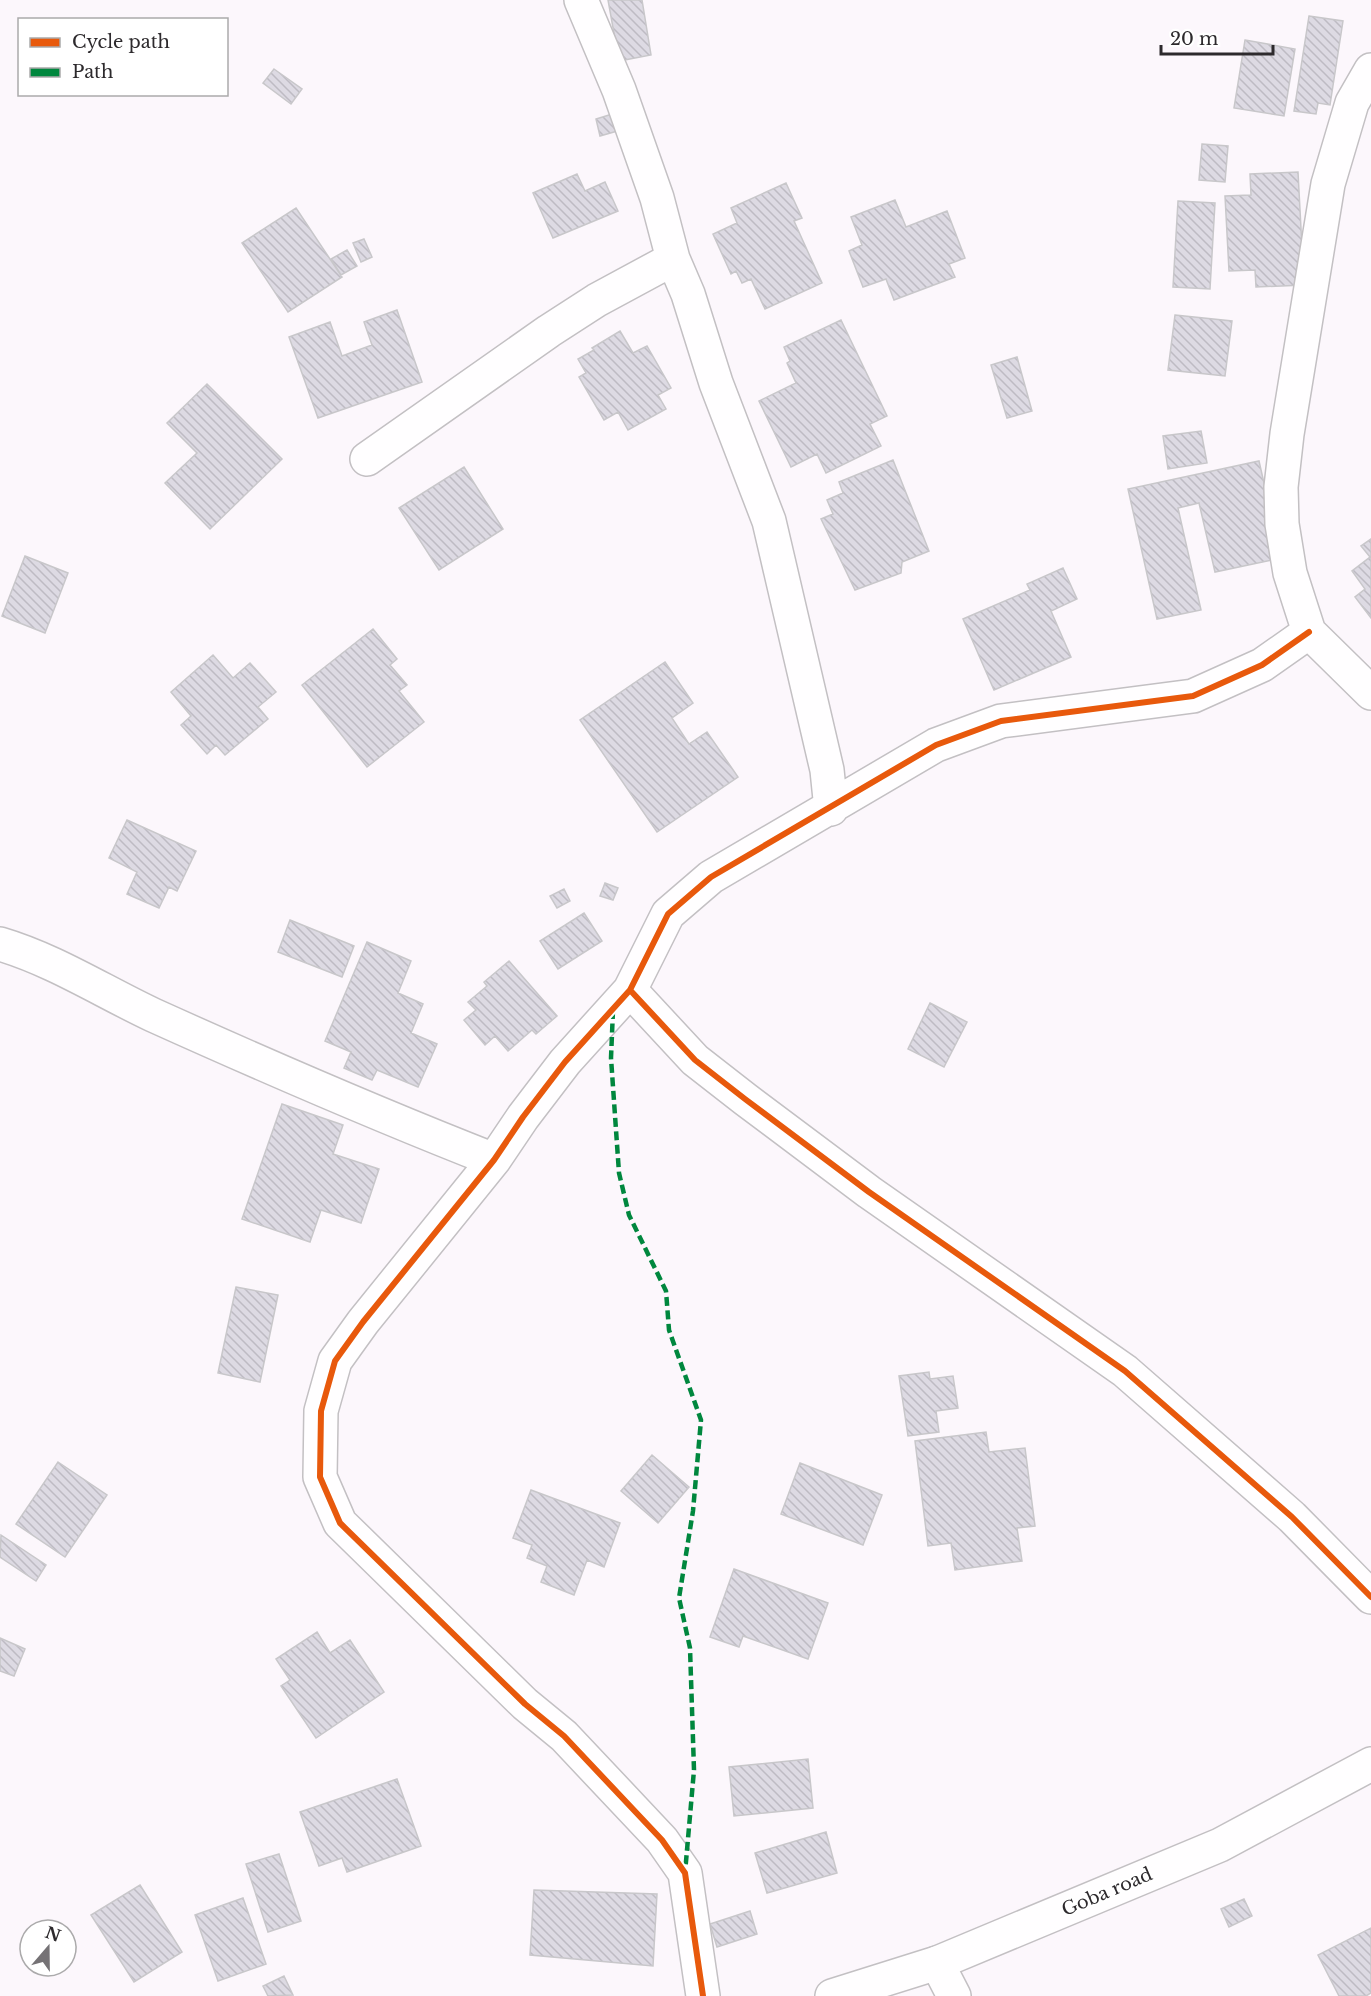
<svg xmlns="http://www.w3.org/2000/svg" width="1371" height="1996" font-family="'Libre Baskerville',serif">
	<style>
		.building { fill: url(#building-back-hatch); stroke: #c8c7ca; stroke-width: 1.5 }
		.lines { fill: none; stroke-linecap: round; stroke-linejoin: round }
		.minor-casing { stroke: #c3c0c3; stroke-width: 36 }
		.secondary-casing { stroke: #c3c0c3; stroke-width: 36 }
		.minor { stroke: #fffeff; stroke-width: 33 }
		.secondary { stroke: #fffeff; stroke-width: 33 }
		.quiet { stroke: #00873e; stroke-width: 4.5; stroke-dasharray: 9 4.5; stroke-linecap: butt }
		.cycleway-casing { stroke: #fff; stroke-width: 10 }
		.cycleway { stroke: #e8590c; stroke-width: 6 }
		.labels { text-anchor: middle; stroke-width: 5; stroke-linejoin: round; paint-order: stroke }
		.street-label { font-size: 18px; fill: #2d2a2d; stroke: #fff }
	</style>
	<defs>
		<pattern id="building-back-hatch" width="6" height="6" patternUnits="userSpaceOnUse" patternTransform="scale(1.5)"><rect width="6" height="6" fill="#dddae3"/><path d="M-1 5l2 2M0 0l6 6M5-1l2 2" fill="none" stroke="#bebbc3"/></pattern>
	</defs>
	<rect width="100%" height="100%" fill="#fcf7fc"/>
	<path class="building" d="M608 0H642L651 55 619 61Z
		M1309 16 1343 21 1330 105 1318 103 1316 114 1294 111Z
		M1245 40 1295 49 1284 116 1234 108Z
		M274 69 302 89 291 104 263 83Z
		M622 111 628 128 600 136 596 119Z
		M1202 144 1228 146 1225 182 1199 180Z
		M1298 172 1304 285 1256 287 1255 270 1229 271 1225 196 1251 195 1250 174Z
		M577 174 585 191 605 182 618 211 553 238 533 193Z
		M786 183 802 218 794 221 822 283 765 309 751 279 742 283 736 271 731 274 713 234 737 223 731 208Z
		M895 200 906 227 947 211 965 258 949 264 955 277 894 300 886 279 863 287 849 251 862 245 851 217Z
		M1178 201 1215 203 1210 289 1173 287Z
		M296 208 342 277 288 312 242 243Z
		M364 239 372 257 361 262 353 243Z
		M347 250 357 266 341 275 331 259Z
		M397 310 422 382 318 418 289 337 330 322 342 356 372 345 364 322Z
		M1175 315 1232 321 1225 376 1168 370Z
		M841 320 887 416 870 424 881 446 826 473 817 454 791 467 759 401 796 383 787 363 790 361 784 347Z
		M620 331 633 353 647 346 671 388 658 395 666 409 628 430 618 412 604 420 579 377 586 373 578 359 594 350 592 348Z
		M1017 357 1032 411 1007 418 991 365Z
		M207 384 282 459 210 529 165 483 197 453 167 423Z
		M1201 431 1207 463 1168 469 1163 436Z
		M893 460 929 551 902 562 901 573 855 590 821 519 833 514 827 500 843 493 839 482Z
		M1259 461 1281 558 1215 572 1199 503 1178 508 1201 610 1157 619 1128 489Z
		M464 467 503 529 439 570 399 508Z
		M1371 539V618L1355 597 1365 589 1352 571 1370 557 1361 546Z
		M25 556 68 573 45 633 2 616Z
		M1063 568 1077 599 1051 611 1071 657 994 690 963 619 1030 590 1027 584Z
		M373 629 397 659 390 665 407 685 399 691 424 722 367 767 302 685Z
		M213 655 233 678 250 663 276 692 258 707 268 719 225 755 216 745 207 754 181 725 191 716 171 692Z
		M665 662 693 703 672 718 689 744 707 732 738 777 657 832 580 720Z
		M127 820 196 851 177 891 169 887 159 908 127 894 137 872 109 858Z
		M605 883 618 888 613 900 600 896Z
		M564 889 570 901 557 908 550 896Z
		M584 913 602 941 558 969 540 941Z
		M290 920 354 946 342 977 278 952Z
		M367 942 411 961 398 993 423 1004 411 1033 437 1044 418 1087 377 1070 372 1080 344 1068 351 1052 325 1041Z
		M509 961 557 1016 536 1034 532 1030 508 1051 495 1036 485 1045 464 1020 476 1010 468 1002 487 986 484 982Z
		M930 1003 967 1022 944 1067 908 1049Z
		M282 1104 343 1125 333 1154 379 1169 361 1223 321 1210 310 1242 242 1219Z
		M236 1287 278 1295 260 1382 218 1373Z
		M929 1372 930 1379 953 1376 958 1408 936 1411 939 1432 908 1436 899 1376Z
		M986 1432 989 1452 1025 1448 1035 1526 1017 1528 1022 1561 955 1570 951 1543 928 1546 915 1441Z
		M652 1455 689 1487 658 1523 621 1491Z
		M58 1462 107 1495 65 1557 16 1524Z
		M800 1463 882 1495 863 1545 781 1514Z
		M531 1490 620 1523 604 1567 587 1560 574 1595 541 1582 547 1566 527 1558 532 1545 513 1538Z
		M1 1535 46 1565 36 1581 0 1557Z
		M734 1569 828 1603 808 1659 743 1636 739 1647 710 1637Z
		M317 1632 330 1653 350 1640 384 1692 316 1738 281 1686 290 1680 276 1659Z
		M0 1638 25 1649 14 1676 0 1671Z
		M808 1759 813 1808 734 1816 729 1767Z
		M397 1779 421 1846 347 1872 342 1858 319 1866 300 1812Z
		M826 1832 837 1873 767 1893 755 1853Z
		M279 1854 301 1921 268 1932 246 1864Z
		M140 1885 182 1952 134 1982 91 1915Z
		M534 1890 657 1894 653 1966 530 1955Z
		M243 1898 266 1964 218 1981 195 1915Z
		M1244 1899 1252 1916 1229 1927 1221 1909Z
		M750 1911 757 1934 717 1947 710 1924Z
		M1371 1928V1993L1366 1996H1339L1318 1955Z
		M284 1976 293 1995 268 1996 263 1986Z"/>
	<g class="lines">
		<g class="minor-casing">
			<path id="minor" d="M581 0 619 90 657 198 673 259 688 294 716 383 769 521 827 770 831 809
				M1371 70 1352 103 1328 184 1287 434 1281 487 1282 524 1290 573 1309 632 1371 693
				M367 459 549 331 597 300 673 259
				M0 944C54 960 102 991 153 1015 266 1066 379 1115 494 1160
				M630 990 695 1060 745 1099 869 1192 1125 1371 1292 1517 1371 1597
				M937 1963 954 1996
				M703 1996 685 1873 662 1840 564 1736 525 1704 340 1523 320 1477 321 1411 335 1361 363 1322 494 1160 523 1117 565 1062 630 990 668 914 711 877 936 745 1001 721 1193 696 1262 665 1309 632"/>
		</g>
		<g class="secondary-casing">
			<path id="secondary" d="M832 1996 937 1963 1220 1845 1371 1764"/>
		</g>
		<use href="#minor" class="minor"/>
		<use href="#secondary" class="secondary"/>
		<path class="quiet" d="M613 1010 611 1058 619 1173 629 1215 666 1291 669 1330 701 1420 693 1511 679 1598 690 1648 694 1770 685 1873"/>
		<g class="cycleway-casing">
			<path id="cycleway" d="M630 990 695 1060 745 1099 869 1192 1125 1371 1292 1517 1371 1597
				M703 1996 685 1873 662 1840 564 1736 525 1704 340 1523 320 1477 321 1411 335 1361 363 1322 494 1160 523 1117 565 1062 630 990 668 914 711 877 936 745 1001 721 1193 696 1262 665 1309 632"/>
		</g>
		<use href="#cycleway" class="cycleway"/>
	</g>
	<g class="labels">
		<g class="street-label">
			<text transform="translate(1107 1892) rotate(-23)" y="6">Goba road</text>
		</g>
	</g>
	<rect x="18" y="18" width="210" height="78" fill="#ffffff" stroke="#abaaab" stroke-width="1.5"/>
	<rect x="30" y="38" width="30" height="9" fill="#e8590c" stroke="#abaaab" stroke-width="1.5"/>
	<text x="72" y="48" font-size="18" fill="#2d2a2d">Cycle path</text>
	<rect x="30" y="68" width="30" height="9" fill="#00873e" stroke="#abaaab" stroke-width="1.5"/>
	<text x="72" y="78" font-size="18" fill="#2d2a2d">Path</text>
	<g transform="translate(48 1948) rotate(20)"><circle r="28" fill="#ffffff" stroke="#abaaab" stroke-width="1.5"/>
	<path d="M0-4.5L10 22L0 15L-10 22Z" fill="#757275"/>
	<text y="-9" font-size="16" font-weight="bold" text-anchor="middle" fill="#2d2a2d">N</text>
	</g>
	<path d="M1161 45v9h112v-9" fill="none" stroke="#2d2a2d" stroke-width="3"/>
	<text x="1170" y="45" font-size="18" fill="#2d2a2d" stroke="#ffffff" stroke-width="4.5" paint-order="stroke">20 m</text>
</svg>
